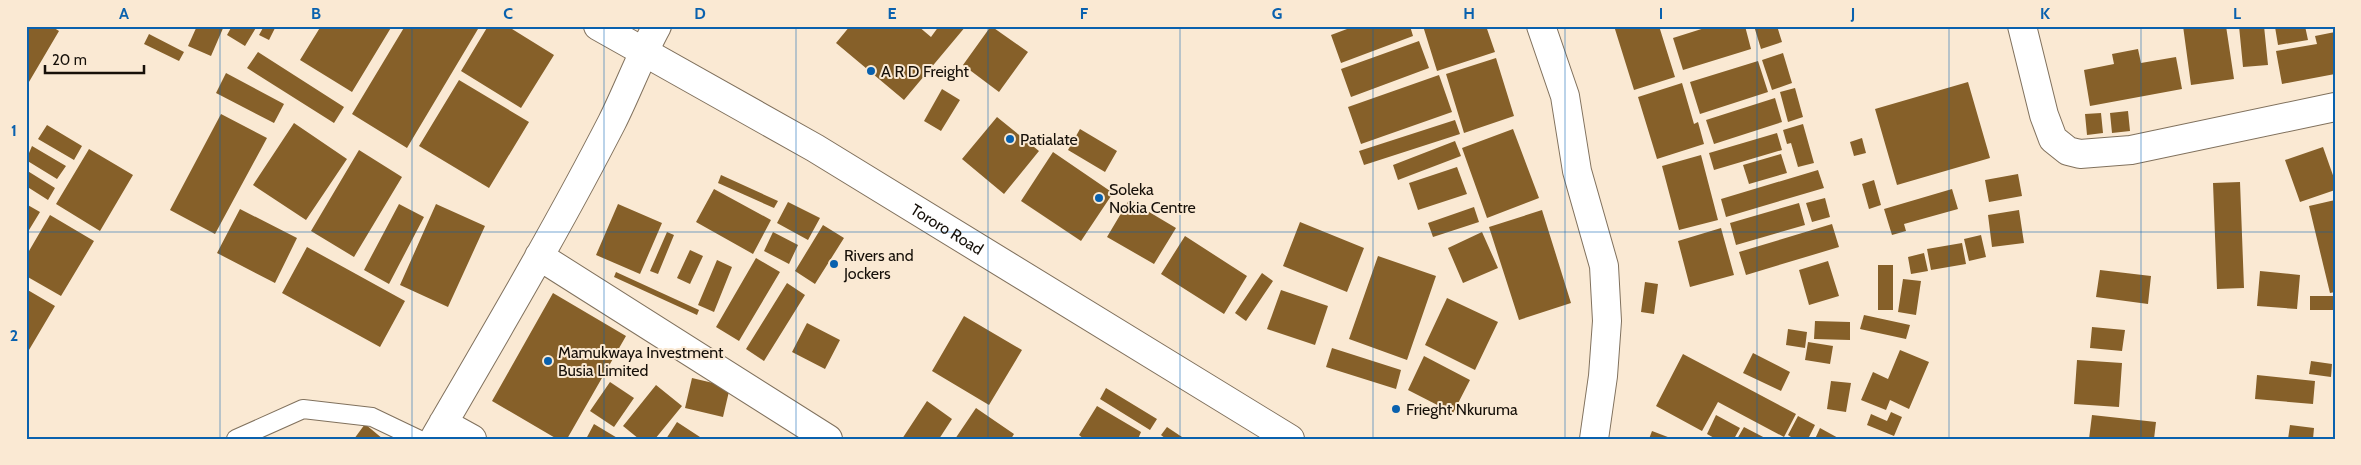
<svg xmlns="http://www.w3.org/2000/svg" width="2361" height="465" font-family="Cabin,sans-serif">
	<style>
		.building { fill: #866029 }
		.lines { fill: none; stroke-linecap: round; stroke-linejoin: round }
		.service-casing { stroke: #80715d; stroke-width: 20 }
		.minor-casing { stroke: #80715d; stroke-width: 30 }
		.secondary-casing { stroke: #80715d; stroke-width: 30 }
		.service { stroke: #fff; stroke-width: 18 }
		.minor { stroke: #fff; stroke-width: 28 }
		.secondary { stroke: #fff; stroke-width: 28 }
		.grid { fill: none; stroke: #0961ae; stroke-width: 1; stroke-opacity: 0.55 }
		.poi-dot { fill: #0961ae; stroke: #fae9d3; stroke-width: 2 }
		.labels { text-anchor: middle; stroke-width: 4; stroke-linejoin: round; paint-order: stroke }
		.poi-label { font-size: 16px; fill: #161009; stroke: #fae9d3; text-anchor: start }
		.street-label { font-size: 16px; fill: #161009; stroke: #fae9d3 }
		.neatline { fill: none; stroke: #0961ae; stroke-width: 2 }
		.grid-label { font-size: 16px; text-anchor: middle; font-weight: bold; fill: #0961ae }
	</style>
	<rect width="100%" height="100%" fill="#fae9d3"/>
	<path class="building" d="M27 26H34L39 29 40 26H51L59 31 26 87Z
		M197 26H224L211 56 188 46Z
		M232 26H257L245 46 227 35Z
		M264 26H276L269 40 259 35Z
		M321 26H392L352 92 300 60Z
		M405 26H474L478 29 407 148 352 114Z
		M488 26H507L554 55 521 108 461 71Z
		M850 26H918L931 37 939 26H966L904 100 836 43Z
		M991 26 1028 52 999 92 963 65Z
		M1355 26H1410L1413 36 1341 63 1331 35Z
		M1423 26H1486L1495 52 1437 71Z
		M1614 26H1659L1675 77 1634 90Z
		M1711 26H1745L1751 49 1683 70 1673 38Z
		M1754 26H1777L1782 42 1761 49Z
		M2183 26H2226L2234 79 2191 85Z
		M2239 26H2264L2268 65 2243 67Z
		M2305 26 2308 40 2278 45 2275 27Z
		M2335 32V74L2282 84 2276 51 2317 44 2315 36Z
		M149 34 184 52 179 61 144 44Z
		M1419 41 1429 68 1351 97 1341 69Z
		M2138 49 2141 63 2176 57 2182 89 2090 106 2084 70 2114 64 2112 54Z
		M258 52 344 107 334 123 247 68Z
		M1783 53 1792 83 1772 90 1762 60Z
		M1496 58 1514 116 1464 133 1446 74Z
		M1758 61 1768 92 1700 114 1690 82Z
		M226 73 284 104 274 123 216 93Z
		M1439 75 1452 112 1361 144 1348 107Z
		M459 80 529 122 489 188 419 146Z
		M1968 82 1990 158 1897 185 1875 109Z
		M1682 83 1694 124 1698 122 1704 144 1657 159 1638 97Z
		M1795 88 1803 117 1788 122 1780 92Z
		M942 89 960 100 941 131 924 121Z
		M1775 98 1782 122 1714 144 1706 120Z
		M2128 111 2130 131 2112 133 2110 113Z
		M2101 113 2103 133 2087 135 2085 114Z
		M221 114 267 138 215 234 170 210Z
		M997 117 1039 151 1004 194 962 159Z
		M1455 120 1460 134 1364 165 1359 151Z
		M294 123 347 159 306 220 253 185Z
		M1803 124 1814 163 1798 167 1791 143 1787 144 1783 130Z
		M47 125 82 146 74 160 38 139Z
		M1080 129 1117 151 1105 172 1068 150Z
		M1513 129 1539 198 1487 218 1462 148Z
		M1777 133 1782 150 1714 170 1709 153Z
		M1862 138 1866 153 1854 156 1850 142Z
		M1455 141 1461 156 1398 180 1393 165Z
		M32 146 66 166 57 179 26 160Z
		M2323 147 2335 181V190L2300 202 2285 160Z
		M89 149 133 175 100 231 56 204Z
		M359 150 402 177 354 257 311 231Z
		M1053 152 1113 193 1081 241 1021 201Z
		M1781 154 1787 173 1749 184 1743 165Z
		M1701 155 1718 220 1679 230 1662 166Z
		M1457 167 1467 194 1418 210 1409 183Z
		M26 170 55 188 48 200 26 186Z
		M1818 170 1824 188 1726 217 1721 199Z
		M2018 174 2022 196 1989 202 1985 180Z
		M721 175 778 201 774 208 718 183Z
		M1874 180 1881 205 1869 209 1862 184Z
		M2240 182 2244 288 2217 289 2213 183Z
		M714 189 771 220 753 254 696 222Z
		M1952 189 1958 209 1904 224 1906 231 1892 235 1884 209Z
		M1825 198 1830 217 1812 222 1806 203Z
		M1129 200 1176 228 1154 264 1107 237Z
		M2335 200V292L2330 293 2309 206Z
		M788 202 820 218 808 240 777 223Z
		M1799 203 1805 225 1736 245 1730 223Z
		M26 204 40 212 26 235Z
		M399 204 424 217 389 284 364 270Z
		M436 204 485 226 448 307 400 285Z
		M618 204 662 223 640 274 596 255Z
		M1474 207 1479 222 1433 237 1428 223Z
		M240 209 297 238 275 283 217 253Z
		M1542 210 1571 303 1519 320 1489 227Z
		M2019 210 2024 243 1992 247 1988 215Z
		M50 215 94 241 61 296 26 276V249L29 251Z
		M1300 222 1364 248 1347 292 1283 266Z
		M1832 224 1839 247 1746 275 1739 252Z
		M823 225 844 238 815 284 795 271Z
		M1721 228 1734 275 1690 287 1678 241Z
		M667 232 674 235 658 274 650 271Z
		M773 232 798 245 789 264 764 251Z
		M1482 232 1498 268 1463 283 1448 248Z
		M1981 235 1986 257 1969 261 1964 239Z
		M1185 236 1247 276 1224 314 1161 274Z
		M1962 243 1966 264 1931 270 1927 249Z
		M307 247 405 301 380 347 282 293Z
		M690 250 703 256 690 284 677 278Z
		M1924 253 1928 271 1911 274 1908 257Z
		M1378 256 1436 276 1407 360 1349 339Z
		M756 258 780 272 739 341 716 327Z
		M717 260 732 267 714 312 698 305Z
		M1828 261 1839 296 1809 305 1799 270Z
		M1878 265H1893V310H1878Z
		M2100 270 2151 276 2148 304 2096 297Z
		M2260 271 2300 275 2297 309 2257 306Z
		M616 272 699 310 697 315 614 277Z
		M1262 273 1273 281 1246 321 1235 313Z
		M1903 279 1921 281 1916 315 1898 312Z
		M1645 282 1658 284 1654 314 1641 312Z
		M787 283 805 295 764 361 746 349Z
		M26 289 55 306 26 355Z
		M1281 290 1328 306 1315 345 1267 329Z
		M553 293 626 336 567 439H557L492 401Z
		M2310 296H2335V310H2310Z
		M1447 298 1498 322 1475 370 1425 345Z
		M1864 315 1910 325 1906 339 1860 329Z
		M964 316 1022 350 989 405 932 371Z
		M1815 321 1850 322V340L1814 339Z
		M807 323 840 340 825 369 792 352Z
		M2092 327 2125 330 2122 351 2090 348Z
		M1788 329 1807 332 1805 348 1786 345Z
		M1808 342 1833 346 1830 364 1805 360Z
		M1332 348 1401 370 1396 389 1326 367Z
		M1900 350 1929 362 1909 409 1890 400 1886 410 1861 400 1873 372 1888 379Z
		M1753 353 1790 372 1781 391 1743 373Z
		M1683 354 1796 414 1784 437 1718 402 1702 431 1656 406Z
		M1424 356 1470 380 1453 413 1408 390Z
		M2077 360 2122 363 2119 407 2074 404Z
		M2311 361 2332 364 2331 377 2309 374Z
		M2257 375 2315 381 2313 404 2255 399Z
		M692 378 730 387 723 417 685 408Z
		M1831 381 1851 383 1846 412 1827 409Z
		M610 382 634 398 614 427 590 411Z
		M656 385 682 406 655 439H639L623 426Z
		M1106 388 1157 419 1150 430 1100 399Z
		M927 401 952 419 939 439H902Z
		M1097 406 1141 432 1138 439H1084L1079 435Z
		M976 408 1014 434 1011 439H955Z
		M1891 412 1902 417 1894 436 1867 425 1871 414 1887 421Z
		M1716 415 1740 428 1734 439H1716L1707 434Z
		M2092 415 2156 422 2154 439H2089Z
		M1798 416 1815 425 1808 439H1794L1788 435Z
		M677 422 700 437 699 439H666Z
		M365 424 383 439H354Z
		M594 424 619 439H586Z
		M2290 425 2314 428 2313 439H2288Z
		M1167 427 1185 439H1166L1161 435Z
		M1744 427 1767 439H1737Z
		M1820 428 1840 439H1815Z
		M1652 431 1673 439H1649Z"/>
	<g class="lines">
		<g class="service-casing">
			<path id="service" d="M236 439 303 409 372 417 418 439"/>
		</g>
		<g class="minor-casing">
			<path id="minor" d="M1541 26 1565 96 1577 171 1604 266 1607 321 1603 376 1594 439
				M2022 26 2044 115 2053 139 2068 151 2080 154 2131 150 2335 107
				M539 256 828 439
				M443 423 472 439
				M434 439C495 334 557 229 612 122 628 90 640 57 657 26"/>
		</g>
		<g class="secondary-casing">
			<g id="secondary">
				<path id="s1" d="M598 26 815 148 1290 439"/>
			</g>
		</g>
		<use href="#service" class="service"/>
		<use href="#minor" class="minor"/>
		<use href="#secondary" class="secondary"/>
	</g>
	<path class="grid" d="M220 26V439M412 26V439M604 26V439M796 26V439M988 26V439M1180 26V439M1373 26V439M1565 26V439M1757 26V439M1949 26V439M2141 26V439M26 232H2335"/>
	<g class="poi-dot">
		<circle cx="871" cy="71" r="5"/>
		<circle cx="1010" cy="139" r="5"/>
		<circle cx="1099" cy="198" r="5"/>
		<circle cx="834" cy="264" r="5"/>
		<circle cx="548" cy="361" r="5"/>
		<circle cx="1396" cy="409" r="5"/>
	</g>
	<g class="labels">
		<g class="poi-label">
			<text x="881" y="77">A R D Freight</text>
			<text x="1020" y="145">Patialate</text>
			<text x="1109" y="195">Soleka<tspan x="1109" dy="18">Nokia Centre</tspan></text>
			<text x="844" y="261">Rivers and<tspan x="844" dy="18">Jockers</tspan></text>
			<text x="558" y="358">Mamukwaya Investment<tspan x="558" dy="18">Busia Limited</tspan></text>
			<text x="1406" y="415">Frieght Nkuruma</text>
		</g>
		<g class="street-label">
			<text dy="6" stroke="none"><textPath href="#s1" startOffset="404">Tororo Road</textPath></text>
		</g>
	</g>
	<rect width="2361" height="465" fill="none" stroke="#fae9d3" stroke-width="55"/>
	<path d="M45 65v8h99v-8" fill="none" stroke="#161009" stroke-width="2.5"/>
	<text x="52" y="65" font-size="15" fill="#161009" stroke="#fae9d3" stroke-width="4" paint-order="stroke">20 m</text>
	<rect x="28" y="28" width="2306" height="410" class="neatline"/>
	<g class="grid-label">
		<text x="124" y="19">A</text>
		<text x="316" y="19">B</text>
		<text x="508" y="19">C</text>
		<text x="700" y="19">D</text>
		<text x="892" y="19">E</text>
		<text x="1084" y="19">F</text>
		<text x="1277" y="19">G</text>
		<text x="1469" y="19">H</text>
		<text x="1661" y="19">I</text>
		<text x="1853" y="19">J</text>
		<text x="2045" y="19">K</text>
		<text x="2237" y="19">L</text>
		<text x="14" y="136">1</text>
		<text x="14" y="341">2</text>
	</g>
</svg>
